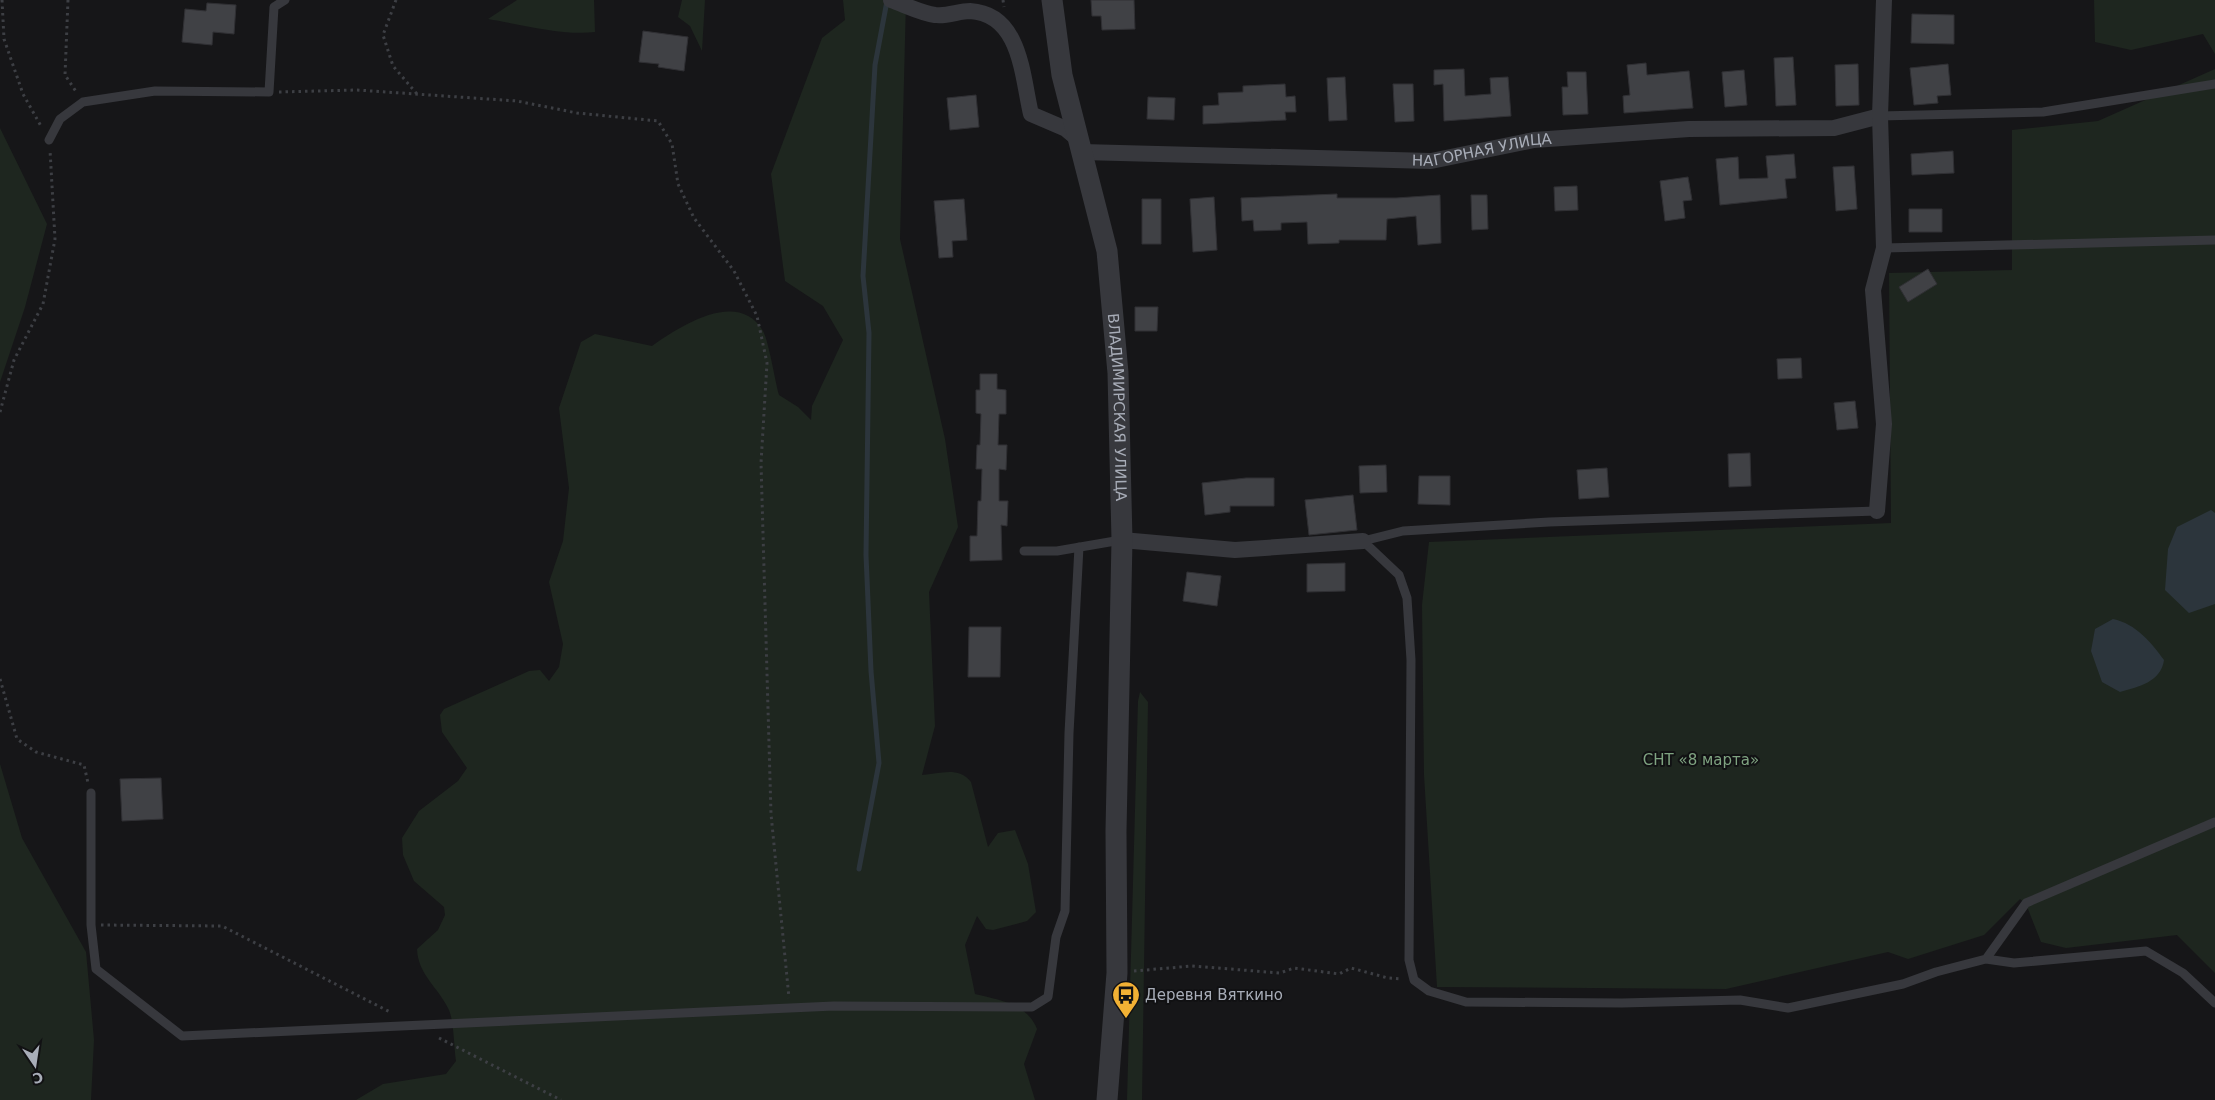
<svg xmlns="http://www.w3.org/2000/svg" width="2215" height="1100" font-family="'DejaVu Sans',sans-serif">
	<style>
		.green { fill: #1e261f }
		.water { fill: #2c353c }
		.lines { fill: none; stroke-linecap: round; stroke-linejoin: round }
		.stream { stroke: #2c353c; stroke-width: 5 }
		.building { fill: #404145; stroke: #303034 }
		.path { stroke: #3d3f44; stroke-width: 3; stroke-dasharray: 2.5 4; stroke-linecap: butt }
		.service { stroke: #37383d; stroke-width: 9 }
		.minor { stroke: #37383d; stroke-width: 16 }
		.tertiary { stroke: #37383d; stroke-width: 21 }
		.labels { text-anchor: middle; stroke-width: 4; stroke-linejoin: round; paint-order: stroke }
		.street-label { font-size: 15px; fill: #a8adb8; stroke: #111113 }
		.park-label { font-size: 15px; fill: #7fa381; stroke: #111113 }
		.poi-label { font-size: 15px; fill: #a8adb8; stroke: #111113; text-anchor: start }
	</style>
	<rect width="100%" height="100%" fill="#161618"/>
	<path class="green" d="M517 0H594L595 32C564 36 519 24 488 19Z
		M682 0H705L702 51 690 26 678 17Z
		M843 0H906L900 239 945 439 958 527 929 592 935 726 922 775C940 774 958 766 971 782L988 847 998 833 1015 830 1028 864 1036 912 1027 921 993 930 986 929 977 916 965 945 975 994C998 1000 1027 1003 1037 1029L1024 1064 1035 1100H356L383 1084 446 1074 456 1061C454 1048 454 1022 449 1010 439 988 418 975 417 949L438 930 445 915 444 907 414 881 403 855 402 838 419 811 458 781 467 768 442 732 440 715 444 709 529 671 540 670 549 681 559 667 563 644 549 582 563 541 569 488 559 408 581 342 595 334 652 346C679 327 738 288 763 331 769 342 775 381 779 395L798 407 811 420 812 406 843 340 823 306 785 281 771 174 822 38 845 20Z
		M2094 0H2215V54L2203 34 2131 50 2095 42Z
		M2215 69V973L2177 935 2066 948 2041 942 2026 904 2020 899 1984 935 1908 959 1888 952 1726 989 1437 987 1424 775 1422 605 1429 542 1891 523 1889 273 2012 270V130L2098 121Z
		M0 128 47 224 25 307 0 382Z
		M1140 692 1148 702 1142 1100H1127L1138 701Z
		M0 764 22 838 86 952 94 1040 91 1100H0Z"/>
	<path class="water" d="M2211 510 2215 513V604L2189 613 2165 590 2168 549 2177 527Z
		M2113 619C2136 624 2151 642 2164 660 2161 682 2138 687 2120 692L2102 682 2091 651 2095 629Z"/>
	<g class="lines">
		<path class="stream" d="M859 869 879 763 871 671 866 555 869 333 863 276 875 65 887 1"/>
	</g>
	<path class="building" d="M1091 0H1134L1135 29 1102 30 1101 16H1092Z
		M207 3 236 5 234 34 213 32 212 45 182 42 185 9 206 11Z
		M1912 14 1954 15V44L1911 43Z
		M643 31 688 37 684 71 658 67 659 64 639 62Z
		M1793 57 1796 105 1776 106 1774 58Z
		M1646 63 1647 75 1689 71 1693 108 1624 113 1623 96 1630 95 1627 65Z
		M1858 64 1859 105 1836 106 1835 65Z
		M1948 64 1951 95 1937 96 1938 103 1914 105 1910 68Z
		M1464 69 1465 96 1491 94 1490 78 1508 77 1511 116 1444 121 1443 84 1434 85V70Z
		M1744 70 1747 105 1725 107 1722 72Z
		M1567 72H1586L1588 114 1563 115 1562 87H1568Z
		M1345 77 1347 120 1329 121 1327 78Z
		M1285 84 1286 97 1295 96 1296 112H1285L1286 120 1203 124V106L1219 105 1218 93 1243 92V86Z
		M1393 84H1413L1414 121 1395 122Z
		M976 95 979 127 950 130 947 98Z
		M1148 97 1175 98 1174 120 1147 119Z
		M1953 151 1954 173 1912 175 1911 154Z
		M1794 154 1796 178 1785 179 1787 198 1720 205 1716 159 1738 157 1739 179 1768 178 1766 156Z
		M1854 166 1857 209 1836 211 1833 167Z
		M1688 177 1692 200 1683 201 1685 218 1665 221 1660 181Z
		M1577 186 1578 210 1555 211 1554 187Z
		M1337 194V198H1396L1440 195 1441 243 1418 245 1416 216 1387 219 1386 240H1339V243L1308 244 1307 222 1281 223V230L1254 231 1253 220 1242 221 1241 198Z
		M1471 195H1487L1488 229 1472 230Z
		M1214 197 1217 250 1193 252 1190 199Z
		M964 199 967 240 952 241 953 257 939 258 934 201Z
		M1142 199H1161V244H1142Z
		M1909 209H1942V232H1909Z
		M1928 269 1937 284 1908 302 1899 287Z
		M1135 307H1158L1157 331H1135Z
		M1801 358 1802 378 1778 379 1777 359Z
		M980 374H997V389L1006 390V414H999L998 445H1007L1006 470 999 469V501H1008L1007 526 1001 525 1002 560 970 561V536H977L978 501H981L982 469H976L977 445H980L981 414 976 413V390H980Z
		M1855 401 1858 428 1837 430 1834 403Z
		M1750 453 1751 486 1729 487 1728 454Z
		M1386 465 1387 492 1360 493 1359 466Z
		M1607 468 1609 497 1579 499 1577 470Z
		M1419 476H1450V505L1418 504Z
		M1246 478H1274V506H1230V512L1205 515 1202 483Z
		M1353 495 1357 530 1309 535 1305 500Z
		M1345 563V591L1307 592V564Z
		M1187 572 1221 576 1217 606 1183 601Z
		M969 627H1001L1000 677H968Z
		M161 778 163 819 122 821 120 779Z"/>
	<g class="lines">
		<path class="path" d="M2 0 4 39 23 94 42 128
			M68 0 65 75 77 93
			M396 0 383 35 393 66 417 94
			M1003 0 1004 7
			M279 92 357 90 517 101 577 113 658 121 672 144 678 184 694 218 734 271 757 316 767 363 761 463 771 814 789 998
			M0 412 14 360 43 304 55 239 50 150
			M0 679 17 739 36 752 84 765 88 783
			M101 925 222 926 392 1013
			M1134 971 1192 966 1280 973 1294 968 1339 974 1351 968 1388 978 1401 979
			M439 1038 561 1100"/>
		<path class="service" d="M1880 116 2043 112 2215 84
			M49 140 60 119 83 102 155 91 269 92 274 7 285 0
			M1884 248 2215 240
			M1363 541 1399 575 1407 598 1411 660 1409 960 1414 980 1429 991 1466 1002 1622 1003 1740 1000 1788 1008 1903 984 1936 972 1986 959 2014 963 2146 951 2183 973 2215 1003
			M1363 541 1403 531 1549 522 1877 511
			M1024 551H1057L1121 540
			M91 793V925L96 969 182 1036 834 1006 1032 1007 1048 997 1056 937 1065 911 1069 733 1079 547
			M1986 959 2026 903 2215 822"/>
		<g class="minor">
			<path d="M891 0C905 5 921 13 935 15 946 17 959 11 970 11 1021 14 1022 76 1031 114L1066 129 1078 139"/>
			<path id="s1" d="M1082 152 1431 161 1534 140 1689 129 1834 128 1880 116"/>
			<path d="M1877 511 1884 424 1873 290 1884 248 1880 116 1884 0"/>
			<path d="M1122 540 1235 550 1363 541"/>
		</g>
		<path class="tertiary" id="s2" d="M1052 0 1062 75 1107 251 1118 373 1122 540 1116 831 1117 973 1107 1100"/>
	</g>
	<defs>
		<g id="bus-pin" transform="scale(1.4375)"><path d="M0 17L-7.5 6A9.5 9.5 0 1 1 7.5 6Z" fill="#f2b134" stroke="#111113"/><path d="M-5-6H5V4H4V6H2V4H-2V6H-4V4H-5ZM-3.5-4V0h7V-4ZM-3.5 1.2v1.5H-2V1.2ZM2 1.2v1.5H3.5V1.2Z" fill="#111"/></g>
	</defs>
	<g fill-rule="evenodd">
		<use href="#bus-pin" x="1126" y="995"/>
	</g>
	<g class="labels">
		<g class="street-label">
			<text dy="5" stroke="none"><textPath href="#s1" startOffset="401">НАГОРНАЯ УЛИЦА</textPath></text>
			<text dy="5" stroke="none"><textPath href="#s2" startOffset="414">ВЛАДИМИРСКАЯ УЛИЦА</textPath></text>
		</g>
		<g class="park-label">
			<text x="1701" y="765">СНТ «8 марта»</text>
		</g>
		<g class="poi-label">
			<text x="1145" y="1000">Деревня Вяткино</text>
		</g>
	</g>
	<g transform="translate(35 1065) rotate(167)" stroke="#111113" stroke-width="4" paint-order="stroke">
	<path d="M0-4L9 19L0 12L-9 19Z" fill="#a8adb8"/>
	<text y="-8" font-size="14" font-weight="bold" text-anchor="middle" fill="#a8adb8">С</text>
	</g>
</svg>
